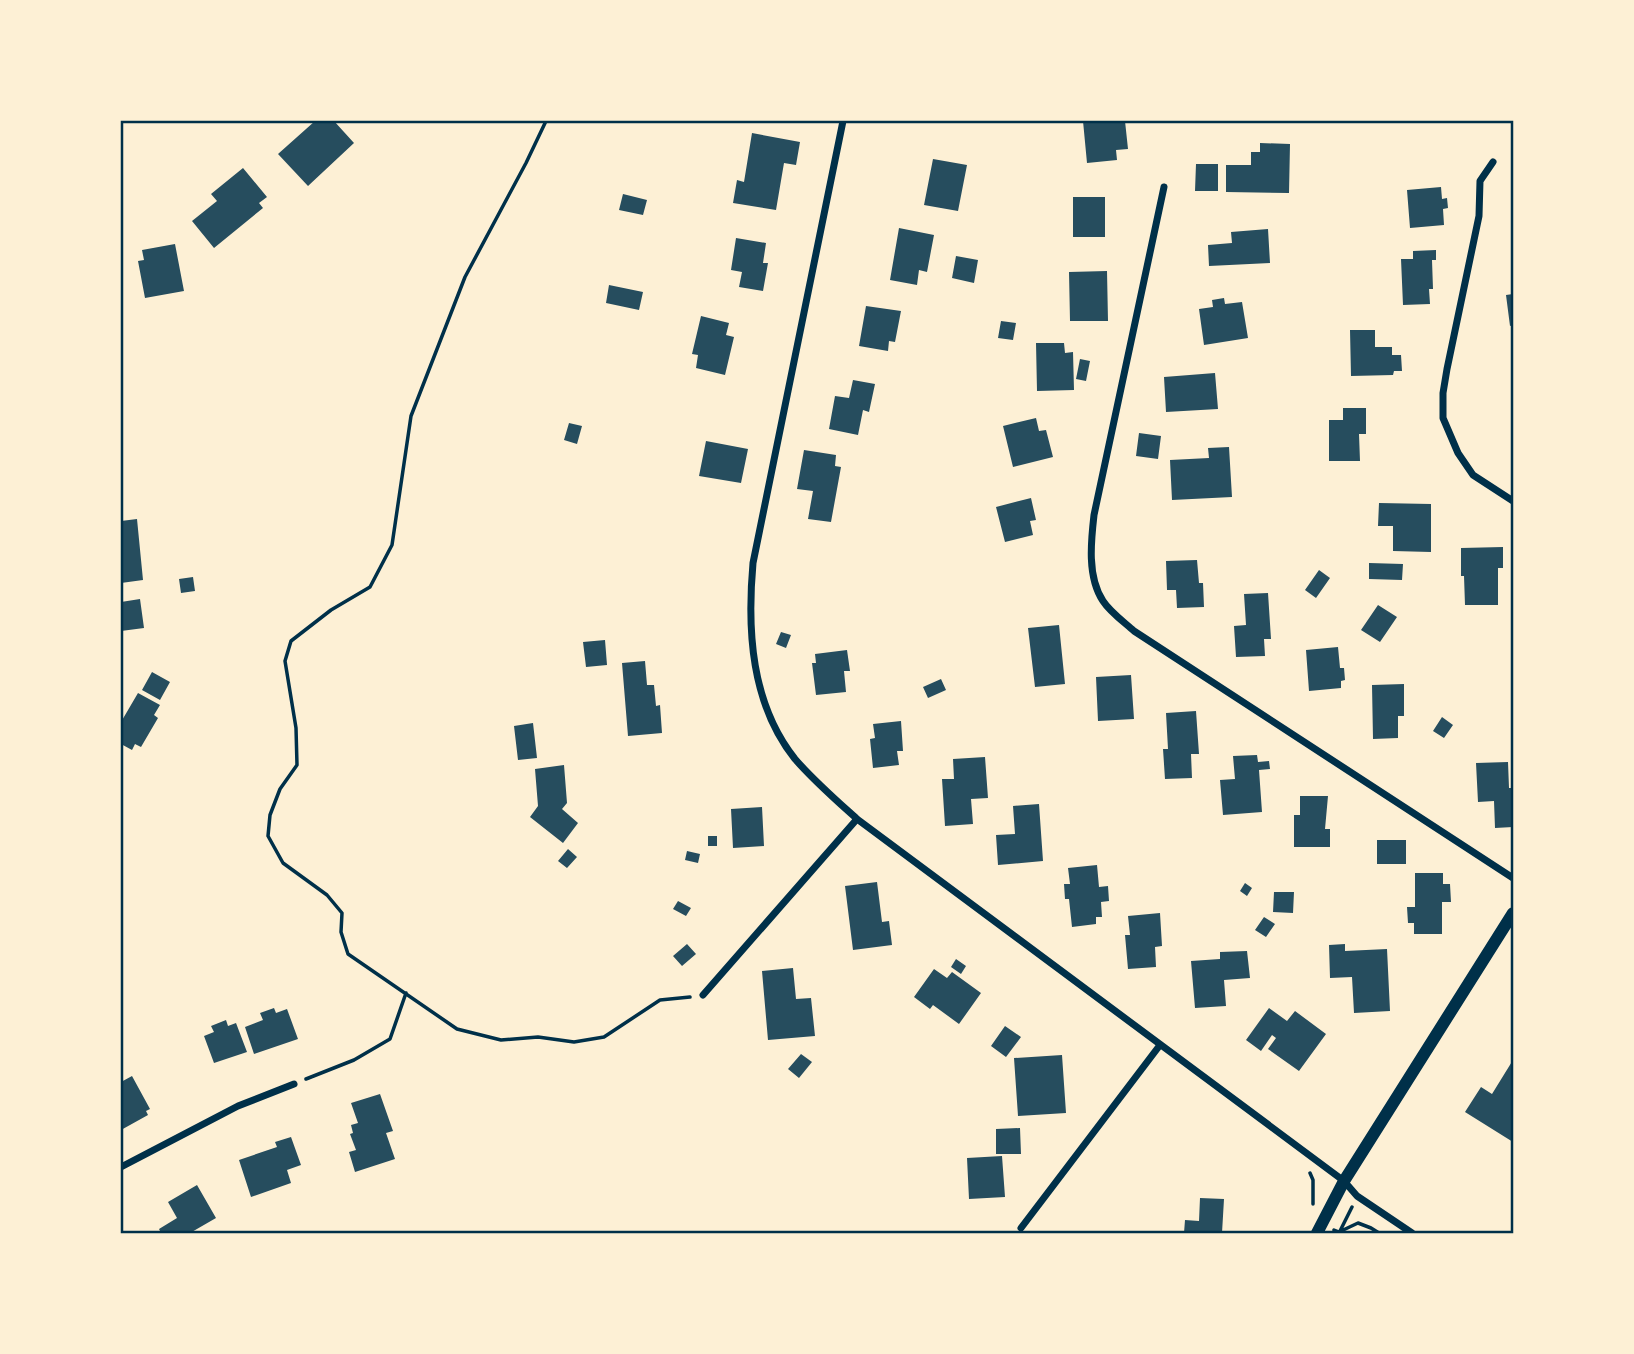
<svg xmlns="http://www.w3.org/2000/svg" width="1634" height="1354" font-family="'Golos Text',sans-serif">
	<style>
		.building { fill: #264d5e }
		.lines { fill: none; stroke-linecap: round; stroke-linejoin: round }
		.path { stroke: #003049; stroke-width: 3.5 }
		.minor { stroke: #003049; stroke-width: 7 }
		.tertiary { stroke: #003049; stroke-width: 12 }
		.neatline { fill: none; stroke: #003049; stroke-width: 2.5 }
	</style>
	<rect width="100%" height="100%" fill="#fdf0d5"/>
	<path class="building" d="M315 121H334L354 143 308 186 278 154Z
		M1083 121H1125L1128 149 1116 150 1117 160 1087 163Z
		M752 133 800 142 796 165 784 163 776 210 733 203 737 180 744 182Z
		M1260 143 1290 144 1289 193 1226 192V165H1251V152H1260Z
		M933 159 967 165 958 211 924 205Z
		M1196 164H1218V191H1195Z
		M243 168 267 197 259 203 263 208 214 248 192 221 217 201 211 194Z
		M1441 187 1442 199 1447 198 1448 208 1443 209 1444 225 1410 228 1407 190Z
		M623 194 647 200 643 215 619 210Z
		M1073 197H1105V237H1073Z
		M899 228 934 235 927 272 919 270 917 285 890 280Z
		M1268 229 1270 263 1209 266 1208 245 1232 243 1231 232Z
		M736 238 766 243 763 263H768L763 291 739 287 742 272 731 270Z
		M175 244 184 291 145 298 138 261 144 260 142 250Z
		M1436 250V260H1432L1433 289H1429L1430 304 1403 305 1401 259H1413V251Z
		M956 256 978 260 974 283 952 278Z
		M1107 271 1108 321H1070L1069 272Z
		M609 285 643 292 639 310 606 303Z
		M1513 294V325L1510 326 1506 295Z
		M1224 298 1225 304 1242 302 1248 338 1204 345 1199 309 1213 307 1212 300Z
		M866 306 901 311 895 342 889 341 888 351 859 346Z
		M701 316 729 323 726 335 734 337 725 375 696 368 698 355 692 354Z
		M1001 321 1016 323 1013 340 998 338Z
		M1350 330H1375V347H1392V355H1401L1402 371H1394L1393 375 1351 376Z
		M1036 343H1064L1065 353 1073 352 1074 390 1037 391Z
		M1080 359 1090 361 1086 381 1076 379Z
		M1215 373 1218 409 1166 412 1164 377Z
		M853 380 875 384 869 412 863 410 858 435 829 429 835 396 849 398Z
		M1343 408H1366V434H1359L1360 461H1329V420H1343Z
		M1036 418 1039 431 1046 430 1053 457 1013 467 1003 426Z
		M569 423 582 426 577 444 564 440Z
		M1139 433 1161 436 1158 459 1136 456Z
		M706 441 748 449 741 483 699 476Z
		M1229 447 1232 497 1172 500 1170 460 1209 458 1208 448Z
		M804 450 836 455 835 466 841 467 831 522 808 519 813 491 797 489Z
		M1031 498 1036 520 1030 521 1033 535 1005 542 996 507Z
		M1379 503 1431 504V552L1393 551V526H1378Z
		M137 519 143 580 121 583V521Z
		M1503 547V568H1498V605H1465L1464 576H1461V548Z
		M1197 560 1199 583H1203L1204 607 1177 608 1176 590H1167L1166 561Z
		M1369 563 1403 564 1402 580 1369 579Z
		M1319 570 1330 578 1316 598 1305 590Z
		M193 577 195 591 181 593 179 579Z
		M1268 593 1271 639H1264L1265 656 1236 657 1234 626 1246 625 1244 594Z
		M140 599 144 628 121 631V602Z
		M1378 605 1397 617 1380 642 1361 630Z
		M1059 625 1065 684 1035 687 1028 628Z
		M781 632 791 635 786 648 776 644Z
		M605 640 607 665 586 667 583 642Z
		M1338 647 1340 668H1344L1345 680 1341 681V688L1309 691 1306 650Z
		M847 650 850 671H844L846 692 816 695 812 663H816L815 654Z
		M645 661 647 685H654L656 706 660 705 662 733 628 736 622 663Z
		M152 672 170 682 160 700 142 690Z
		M1131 675 1134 719 1098 721 1096 677Z
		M941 679 946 690 928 698 923 687Z
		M1404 684V716H1398V738L1373 739 1372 685Z
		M138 693 160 705 154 715 158 718 141 747 135 744 132 750 121 744V722Z
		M1196 711 1199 754H1191L1192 778 1165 779 1163 749H1168L1166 713Z
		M1442 717 1453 725 1444 738 1433 731Z
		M901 721 903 751H897L899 765 873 768 870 739 875 738 873 724Z
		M533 723 537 758 518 760 514 726Z
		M1257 755 1258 762 1269 761 1270 769 1259 770 1262 812 1223 815 1220 780 1235 779 1233 756Z
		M985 757 988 798 971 799 973 824 945 826 942 779H954L953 759Z
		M1508 762 1509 788H1513V827L1495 828 1494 801 1478 802 1476 763Z
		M564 765 567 803 562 809 578 823 563 843 530 817 538 806 535 769Z
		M1300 796H1328L1325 829H1330V847H1294V815H1300Z
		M1039 804 1043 861 998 865 996 835 1015 834 1013 806Z
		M762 807 764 846 733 848 731 809Z
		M708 836H717V846H708Z
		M1377 840H1406V864H1377Z
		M568 849 577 857 567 868 558 861Z
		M687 851 700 854 698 863 685 860Z
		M1097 865 1099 887 1108 886 1109 901 1101 902 1102 917H1096V924L1072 927 1069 899H1065L1064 884H1070L1068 868Z
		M1415 873H1443V884H1450L1451 902H1442V934H1414V923H1408L1407 907H1415Z
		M877 882 882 922 889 921 892 945 853 950 845 886Z
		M1245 883 1252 888 1247 896 1240 891Z
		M1274 892H1294L1293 913 1273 912Z
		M678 901 691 908 686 916 673 909Z
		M1160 913 1162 946 1155 947 1156 967 1128 969 1125 935H1130L1128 916Z
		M1264 917 1275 924 1266 937 1255 930Z
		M687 944 696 954 682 966 673 956Z
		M1345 944V951L1387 949 1390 1011 1354 1013 1352 977 1330 978 1329 945Z
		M1247 951 1250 978 1224 980 1226 1006 1195 1008 1191 961 1220 959V952Z
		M956 959 966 966 961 974 951 967Z
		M793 968 796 999 811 998 815 1036 768 1040 762 971Z
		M934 969 947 978 952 972 981 993 959 1024 933 1005 930 1009 914 997Z
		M274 1008 276 1013 287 1009 298 1039 254 1054 245 1027 263 1020 260 1013Z
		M1269 1008 1287 1021 1295 1011 1326 1034 1299 1071 1268 1049 1276 1038 1272 1035 1261 1051 1246 1040Z
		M226 1020 228 1026 236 1023 247 1052 214 1063 204 1036 214 1032 211 1026Z
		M1005 1026 1021 1037 1006 1057 991 1046Z
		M801 1054 812 1062 799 1078 788 1069Z
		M1062 1055 1066 1113 1018 1116 1014 1058Z
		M1513 1060V1142L1465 1112 1481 1087 1492 1094Z
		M132 1076 150 1109 146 1111 148 1115 121 1130V1082Z
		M380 1094 393 1131 386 1133 395 1159 355 1172 349 1152 356 1150 350 1134 353 1133 351 1125 358 1123 351 1103Z
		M1020 1128 1021 1154H996V1129Z
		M291 1137 301 1165 287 1170 291 1183 251 1197 239 1160 277 1147 275 1142Z
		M1002 1156 1005 1197 969 1199 967 1158Z
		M197 1185 216 1218 190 1233H161L159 1229 177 1218 168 1202Z
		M1200 1198 1224 1199 1222 1233H1184L1185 1220 1199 1221Z"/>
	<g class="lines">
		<path class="path" d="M546 121 526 163 465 277 411 416 392 545 370 587 331 610 291 641 285 661 296 728 297 765 280 789 270 815 268 836 283 863 327 895 342 913 341 932 348 954 457 1029 501 1040 538 1037 574 1042 604 1037 660 1000 690 997
			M306 1079 354 1060 390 1039 406 993
			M1310 1173 1313 1180V1204
			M1334 1230 1339 1232 1358 1223 1371 1228 1379 1233
			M1340 1231 1352 1207"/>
		<path class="minor" d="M843 121 753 563C747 630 751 704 795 759 814 781 836 800 857 819L1344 1181 1357 1196 1412 1233
			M1493 162 1480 181 1479 216 1447 369 1443 393V418L1458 453 1473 475 1513 501
			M1164 187 1094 515C1091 541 1087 577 1103 601 1110 612 1124 622 1134 631L1513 878
			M703 995 857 819
			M121 1167 238 1106 294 1084
			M1021 1228 1160 1045"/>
		<path class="tertiary" d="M1317 1233 1344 1181 1513 913"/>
	</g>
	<rect width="1634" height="1354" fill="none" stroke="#fdf0d5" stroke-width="245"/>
	<rect x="122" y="122" width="1390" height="1110" class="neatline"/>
</svg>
